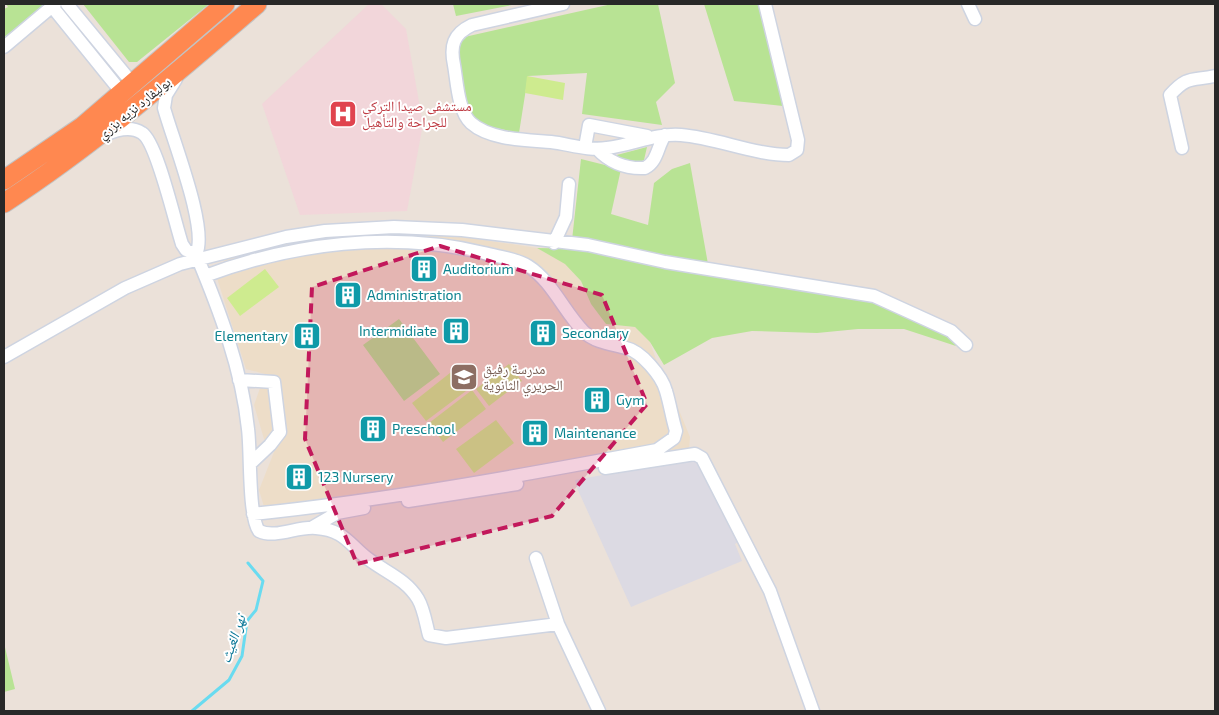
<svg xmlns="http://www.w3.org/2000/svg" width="1219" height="715" font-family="'Exo 2','Noto Naskh Arabic',sans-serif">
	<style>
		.industrial { fill: #dcdae3 }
		.education { fill: #edddc8 }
		.medical { fill: #f2d6da }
		.green { fill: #b8e394 }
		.pitch { fill: #ceeb8f }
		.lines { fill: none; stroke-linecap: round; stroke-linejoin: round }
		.stream { stroke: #69dbf0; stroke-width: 3 }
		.minor-casing { stroke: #ced4e1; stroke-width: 15 }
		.highway-casing { stroke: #c3c3c3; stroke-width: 21 }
		.minor { stroke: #fff; stroke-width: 12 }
		.highway { stroke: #ff8850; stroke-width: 19 }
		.marked { fill: #c2185b; fill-opacity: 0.2; stroke: #c2185b; stroke-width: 4; stroke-dasharray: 10 6; stroke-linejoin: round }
		.labels { text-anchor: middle; stroke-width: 4; stroke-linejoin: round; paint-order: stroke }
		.health-label { font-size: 14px; fill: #be3a42; stroke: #fff; text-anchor: start }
		.street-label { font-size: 14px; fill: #282828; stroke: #fff }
		.culture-label { font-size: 14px; fill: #0d838f; stroke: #fff; text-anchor: start }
		.education-label { font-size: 14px; fill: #785e54; stroke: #fff; text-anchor: start }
		.water-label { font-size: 15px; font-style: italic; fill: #0b7898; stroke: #fff }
	</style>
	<rect width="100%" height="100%" fill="#ebe1d9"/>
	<path class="industrial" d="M695 458 740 541 735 544 742 561 631 607 577 488 575 480Z"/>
	<path class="education" d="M431 232 537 248 565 263 581 281 591 304 606 324 635 327 650 342 661 374 667 381 690 437 689 450 268 520 259 490 274 452 264 439 254 405 265 374 246 369 216 275 226 258 303 241 376 233Z"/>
	<path class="medical" d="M369 4H381L406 29 423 124 407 211 300 215 262 104Z"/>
	<path class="green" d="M6 4H45L46 5 4 38V9L8 7Z
		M83 4H209L137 62H129Z
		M453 4H517L456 16Z
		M612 4H658L675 83 656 102 662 125 582 114 587 73 528 76 519 133 482 125 467 111 457 45 460 38Z
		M704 4H760L783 106 734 101Z
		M647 147 644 160 637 163 613 156Z
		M581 159 621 169 611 214 648 225 654 183 672 169 690 163 708 264 572 240Z
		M537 248 586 249 874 300 950 336 956 346 904 329H858L817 333 752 331 712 338 664 365 650 342 635 327 606 324 591 304 581 281 565 264Z
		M399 319 440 374 404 401 363 345Z
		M4 643 15 689 4 692Z"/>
	<path class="pitch" d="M527 76 565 83 563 100 525 93Z
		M265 269 279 287 240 316 227 298Z
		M509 364 522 381 489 406 476 389Z
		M455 369 470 388 426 421 412 403Z
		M472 390 486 409 443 442 429 423Z
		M496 420 514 443 474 473 456 449Z"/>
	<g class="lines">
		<path class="stream" d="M192 711 229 680 242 656 247 621 256 610 263 581 248 563"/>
		<g class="minor-casing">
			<path id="minor" d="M50 4 122 93
				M67 4 133 84
				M563 4 472 25C453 34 450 46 454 65 457 82 458 111 471 123 490 140 527 140 551 142 569 144 588 151 607 148 633 145 655 133 681 135 717 138 755 155 789 155L797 150 798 140 765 4
				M968 4 975 19
				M4 47 55 4
				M176 79 166 95 164 108C172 138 209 230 196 254
				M105 135C116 130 131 126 142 133 157 142 175 223 182 244L186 250 196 254C219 309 242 369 248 429 251 451 248 516 259 531 276 539 297 526 316 528 344 530 348 543 367 558 385 572 406 579 418 599 424 609 426 624 429 635L446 638 558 624 599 711
				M585 147 589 125 647 136
				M1182 148 1170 95C1188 75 1192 81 1215 76
				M597 149C610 163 625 169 645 168 658 161 657 147 665 135
				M554 243 566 217 569 184
				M205 276C293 243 392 231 484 253 499 257 515 258 528 266 552 281 564 312 584 332 596 343 612 344 626 348 641 351 662 376 666 391 670 404 672 418 676 431L674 438 657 450C523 475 388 500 253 514
				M4 357 125 288 180 264 286 237 325 231 394 227 462 230 588 245 665 262 874 296 951 331 966 345
				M239 380 274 382 280 432 270 445 251 463
				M605 468 695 454 702 458 770 591 813 711
				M408 501 517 484
				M313 527 337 513 364 508
				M536 558 558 624"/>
		</g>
		<g class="highway-casing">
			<path id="highway" d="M4 180 83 126 225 4
				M4 203C95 144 175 74 257 4"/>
		</g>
		<use href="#minor" class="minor"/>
		<use href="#highway" class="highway"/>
	</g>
	<path class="marked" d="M440 246 602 295 647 404 552 516 357 564 305 439 312 287Z"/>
	<defs>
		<g id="hospital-square" transform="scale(1.4375)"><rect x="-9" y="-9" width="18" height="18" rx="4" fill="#e0444e" stroke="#fff"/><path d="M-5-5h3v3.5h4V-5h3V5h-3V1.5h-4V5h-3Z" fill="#fff"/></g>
		<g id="building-square" transform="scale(1.4375)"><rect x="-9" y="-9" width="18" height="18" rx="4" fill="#0f9aa8" stroke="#fff"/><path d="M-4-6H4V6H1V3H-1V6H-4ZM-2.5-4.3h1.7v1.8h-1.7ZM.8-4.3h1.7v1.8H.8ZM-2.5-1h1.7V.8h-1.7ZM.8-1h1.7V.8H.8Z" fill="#fff"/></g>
		<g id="school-square" transform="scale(1.4375)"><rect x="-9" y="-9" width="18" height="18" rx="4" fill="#8d6e63" stroke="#fff"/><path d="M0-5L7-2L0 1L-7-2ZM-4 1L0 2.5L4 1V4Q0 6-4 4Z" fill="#fff"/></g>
	</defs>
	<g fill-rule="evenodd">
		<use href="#hospital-square" x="343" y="114"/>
		<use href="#building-square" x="424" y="269"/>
		<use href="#building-square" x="348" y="295"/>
		<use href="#building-square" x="456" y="331"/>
		<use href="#building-square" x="543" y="333"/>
		<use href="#building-square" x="307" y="336"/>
		<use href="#school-square" x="464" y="377"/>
		<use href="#building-square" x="597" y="400"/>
		<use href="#building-square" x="373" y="429"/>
		<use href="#building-square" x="535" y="433"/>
		<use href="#building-square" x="299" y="477"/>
	</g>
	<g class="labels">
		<g class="health-label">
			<text x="362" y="111">مستشفى صيدا التركي<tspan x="362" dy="16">للجراحة والتأهيل</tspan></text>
		</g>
		<g class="street-label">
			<text transform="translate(134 108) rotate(-39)" y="5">بوليفارد نزيه بزري</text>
		</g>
		<g class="culture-label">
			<text x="443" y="274">Auditorium</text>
			<text x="367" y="300">Administration</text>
			<text x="437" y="336" text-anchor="end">Intermidiate</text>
			<text x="562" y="338">Secondary</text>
			<text x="288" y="341" text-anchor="end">Elementary</text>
			<text x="616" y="405">Gym</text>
			<text x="392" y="434">Preschool</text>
			<text x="554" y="438">Maintenance</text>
			<text x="318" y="482">123 Nursery</text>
		</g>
		<g class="education-label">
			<text x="483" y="374">مدرسة رفيق<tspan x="483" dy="16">الحريري الثانوية</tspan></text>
		</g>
		<g class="water-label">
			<text transform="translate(233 639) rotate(-71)" y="5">نهر الغيث</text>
		</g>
	</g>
	<rect width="1219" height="715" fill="none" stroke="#282828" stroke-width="10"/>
</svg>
